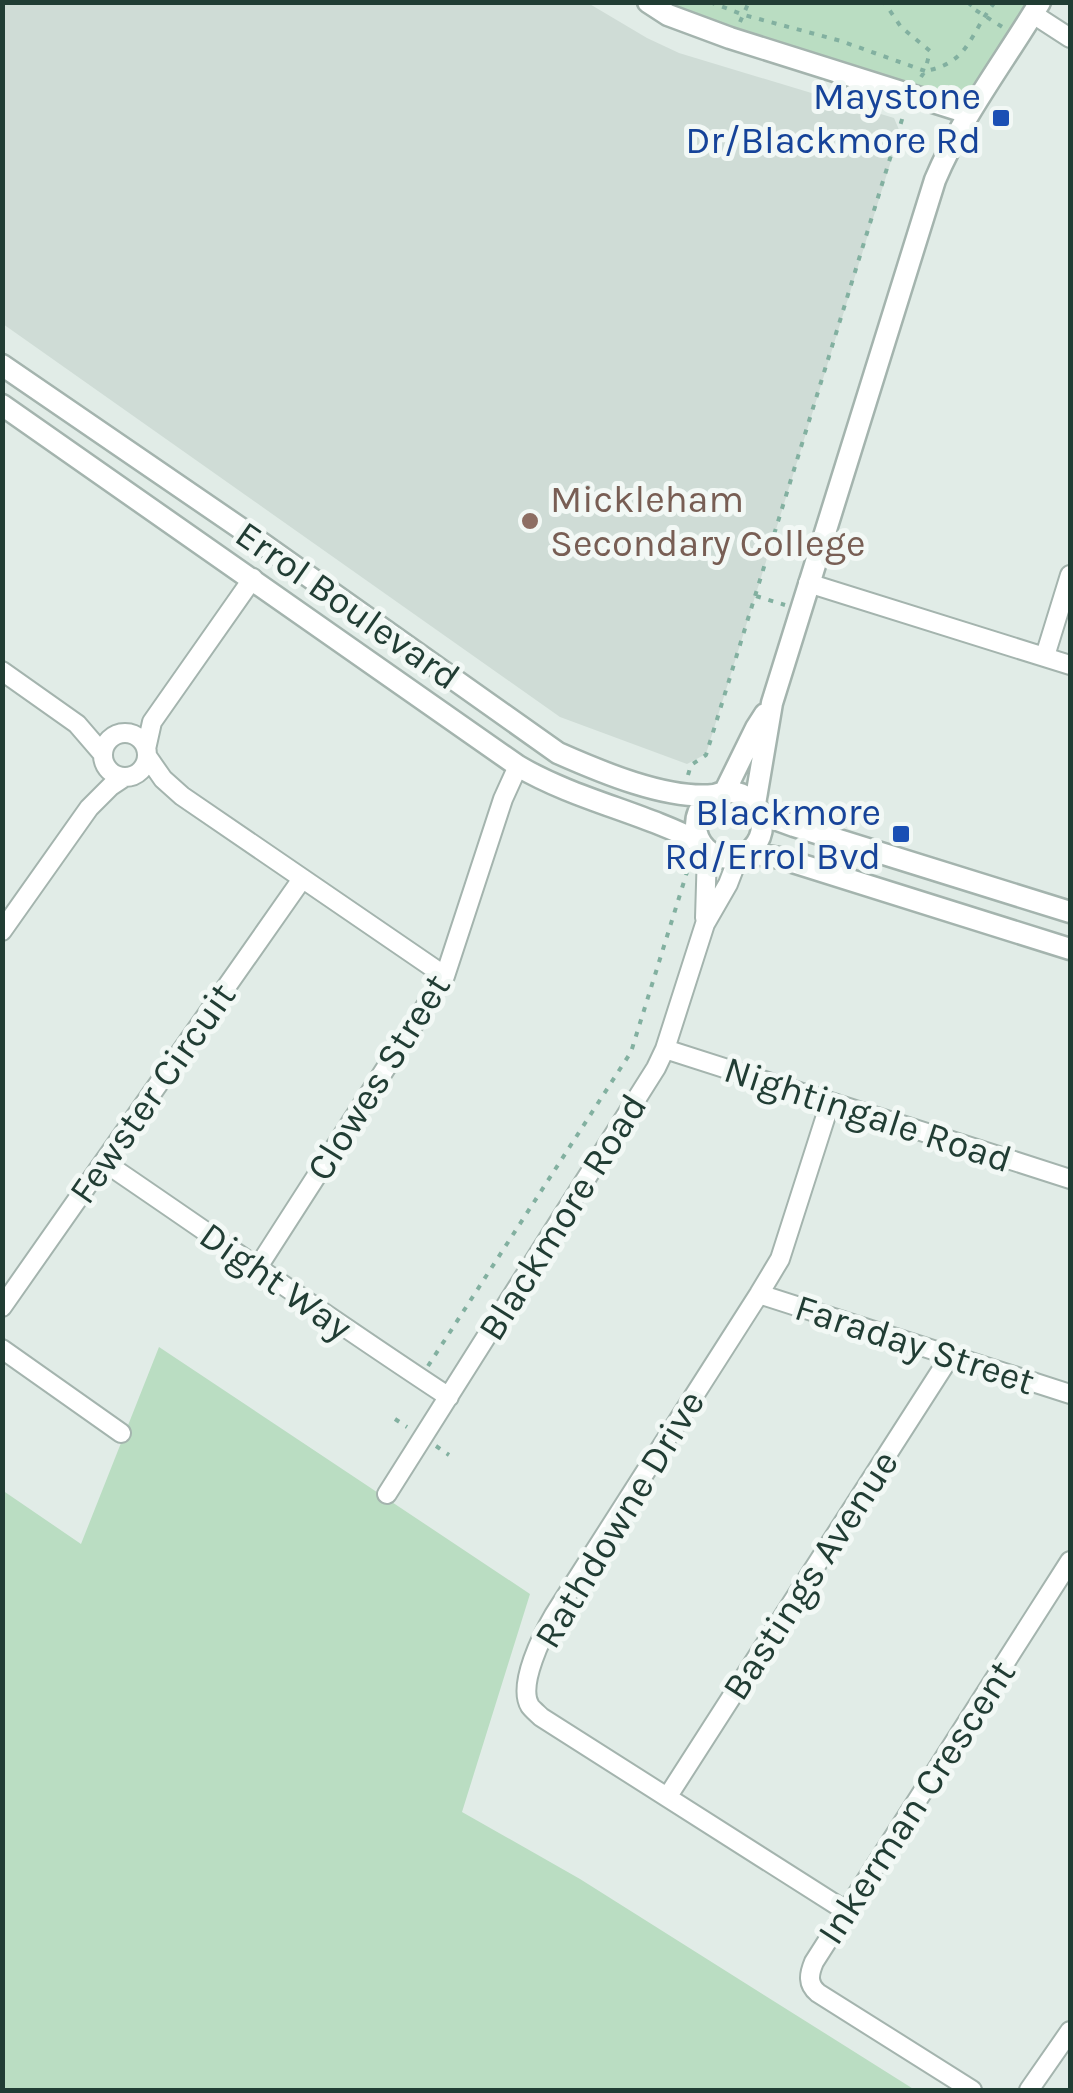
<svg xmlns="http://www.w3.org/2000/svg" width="1073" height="2093" font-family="Karla,sans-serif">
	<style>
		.built { fill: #cfdcd6 }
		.green { fill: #baddc2 }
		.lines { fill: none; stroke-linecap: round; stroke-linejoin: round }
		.minor-casing { stroke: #a4b4ae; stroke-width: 22 }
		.tertiary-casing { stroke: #a4b4ae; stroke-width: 25 }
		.path { stroke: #82b0a0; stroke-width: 4; stroke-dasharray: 5 8; stroke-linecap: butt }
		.minor { stroke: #fff; stroke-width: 18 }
		.tertiary { stroke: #fff; stroke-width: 20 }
		.transit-dot { fill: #1a4fb4; stroke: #f2f8f5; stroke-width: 4 }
		.education-dot { fill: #8d6e63; stroke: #f2f8f5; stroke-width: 4 }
		.labels { text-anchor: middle; stroke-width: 10; stroke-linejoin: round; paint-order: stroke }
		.transit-label { font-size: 38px; fill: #164399; stroke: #f2f8f5; text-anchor: end }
		.education-label { font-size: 38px; fill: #785e54; stroke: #f2f8f5; text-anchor: start }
		.street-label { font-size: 38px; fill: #213d34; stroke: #f2f8f5 }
	</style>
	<rect width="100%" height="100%" fill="#e1ece7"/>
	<path class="built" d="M3 2 588 3 647 38 679 53 894 118 900 132 706 754 687 764 560 717 3 324Z"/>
	<path class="green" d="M648 3H1040L968 113Z
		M159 1347 530 1594 462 1812 580 1879 915 2090H3L2 1490 81 1544Z"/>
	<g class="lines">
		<g class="minor-casing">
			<path id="minor" d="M1033 14 1070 38
				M808 583 1070 665
				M1045 656 1070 575
				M2 671 77 724 102 753
				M103 755a22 22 0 1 1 44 0a22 22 0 1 1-44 0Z
				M146 749 152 722 253 578
				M147 756 163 779 182 796 445 976
				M705 918 707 851
				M2 931 89 808 111 786 123 778
				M665 1049 1070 1179
				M830 1103 780 1259 759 1294 554 1615C543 1634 517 1685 530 1706 531 1708 539 1715 541 1717L846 1911
				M104 1162C219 1240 333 1321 449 1397
				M258 1267 445 976 503 799 518 766
				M759 1294 1070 1394
				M2 1307 302 879
				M2 1349 121 1433
				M387 1494 656 1068 665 1049 705 924 728 884 738 858
				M668 1796 951 1355
				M972 2090 818 1993C807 1984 809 1974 814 1962L1070 1561
				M1029 2090 1070 2031"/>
		</g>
		<g class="tertiary-casing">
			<path id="tertiary" d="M648 2 668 15 730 38 968 113
				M2 365 243 530 558 753C601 772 667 800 714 795
				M2 405 518 766C576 800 642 812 701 843
				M725 791 756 728 765 714
				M696 825a33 33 0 1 1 66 0a33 33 0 1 1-66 0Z
				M755 804 772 703 935 180C962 116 1004 62 1040 2
				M761 814 794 826 1070 912
				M748 853 780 858 1070 949"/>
		</g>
		<path class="path" d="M710 2 744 15 841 41 925 71 930 51 901 27 884 2
			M972 2 969 6 1004 28
			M740 22 748 4 753 2
			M921 77 925 71C970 63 969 34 995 2
			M756 596 785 605
			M688 775 691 765 706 755 904 113
			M428 1366 631 1052 687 872 677 858 667 850 668 847
			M395 1419 407 1427
			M436 1446 449 1455"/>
		<use href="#minor" class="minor"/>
		<use href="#tertiary" class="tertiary"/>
	</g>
	<g class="transit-dot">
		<rect x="991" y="108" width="20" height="20" rx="5"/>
		<rect x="891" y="824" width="20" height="20" rx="5"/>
	</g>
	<circle class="education-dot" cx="530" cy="521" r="10"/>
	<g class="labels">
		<g class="transit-label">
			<text x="981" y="109">Maystone<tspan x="981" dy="44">Dr/Blackmore Rd</tspan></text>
			<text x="881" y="825">Blackmore<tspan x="881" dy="44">Rd/Errol Bvd</tspan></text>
		</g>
		<g class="education-label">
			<text x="550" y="512">Mickleham<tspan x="550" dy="44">Secondary College</tspan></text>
		</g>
		<g class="street-label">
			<text transform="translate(348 605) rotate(35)" y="13">Errol Boulevard</text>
			<text transform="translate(378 1077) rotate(-58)" y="13">Clowes Street</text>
			<text transform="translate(152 1093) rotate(-55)" y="13">Fewster Circuit</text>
			<text transform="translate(868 1114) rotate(18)" y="13">Nightingale Road</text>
			<text transform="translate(562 1217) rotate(-58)" y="13">Blackmore Road</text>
			<text transform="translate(276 1281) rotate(35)" y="13">Dight Way</text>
			<text transform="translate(915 1344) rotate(18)" y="13">Faraday Street</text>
			<text transform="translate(619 1519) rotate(-59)" y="13">Rathdowne Drive</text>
			<text transform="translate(810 1575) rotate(-57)" y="13">Bastings Avenue</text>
			<text transform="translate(916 1802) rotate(-57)" y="13">Inkerman Crescent</text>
		</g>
	</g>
	<rect width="1073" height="2093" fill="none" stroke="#213d34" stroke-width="10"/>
</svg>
